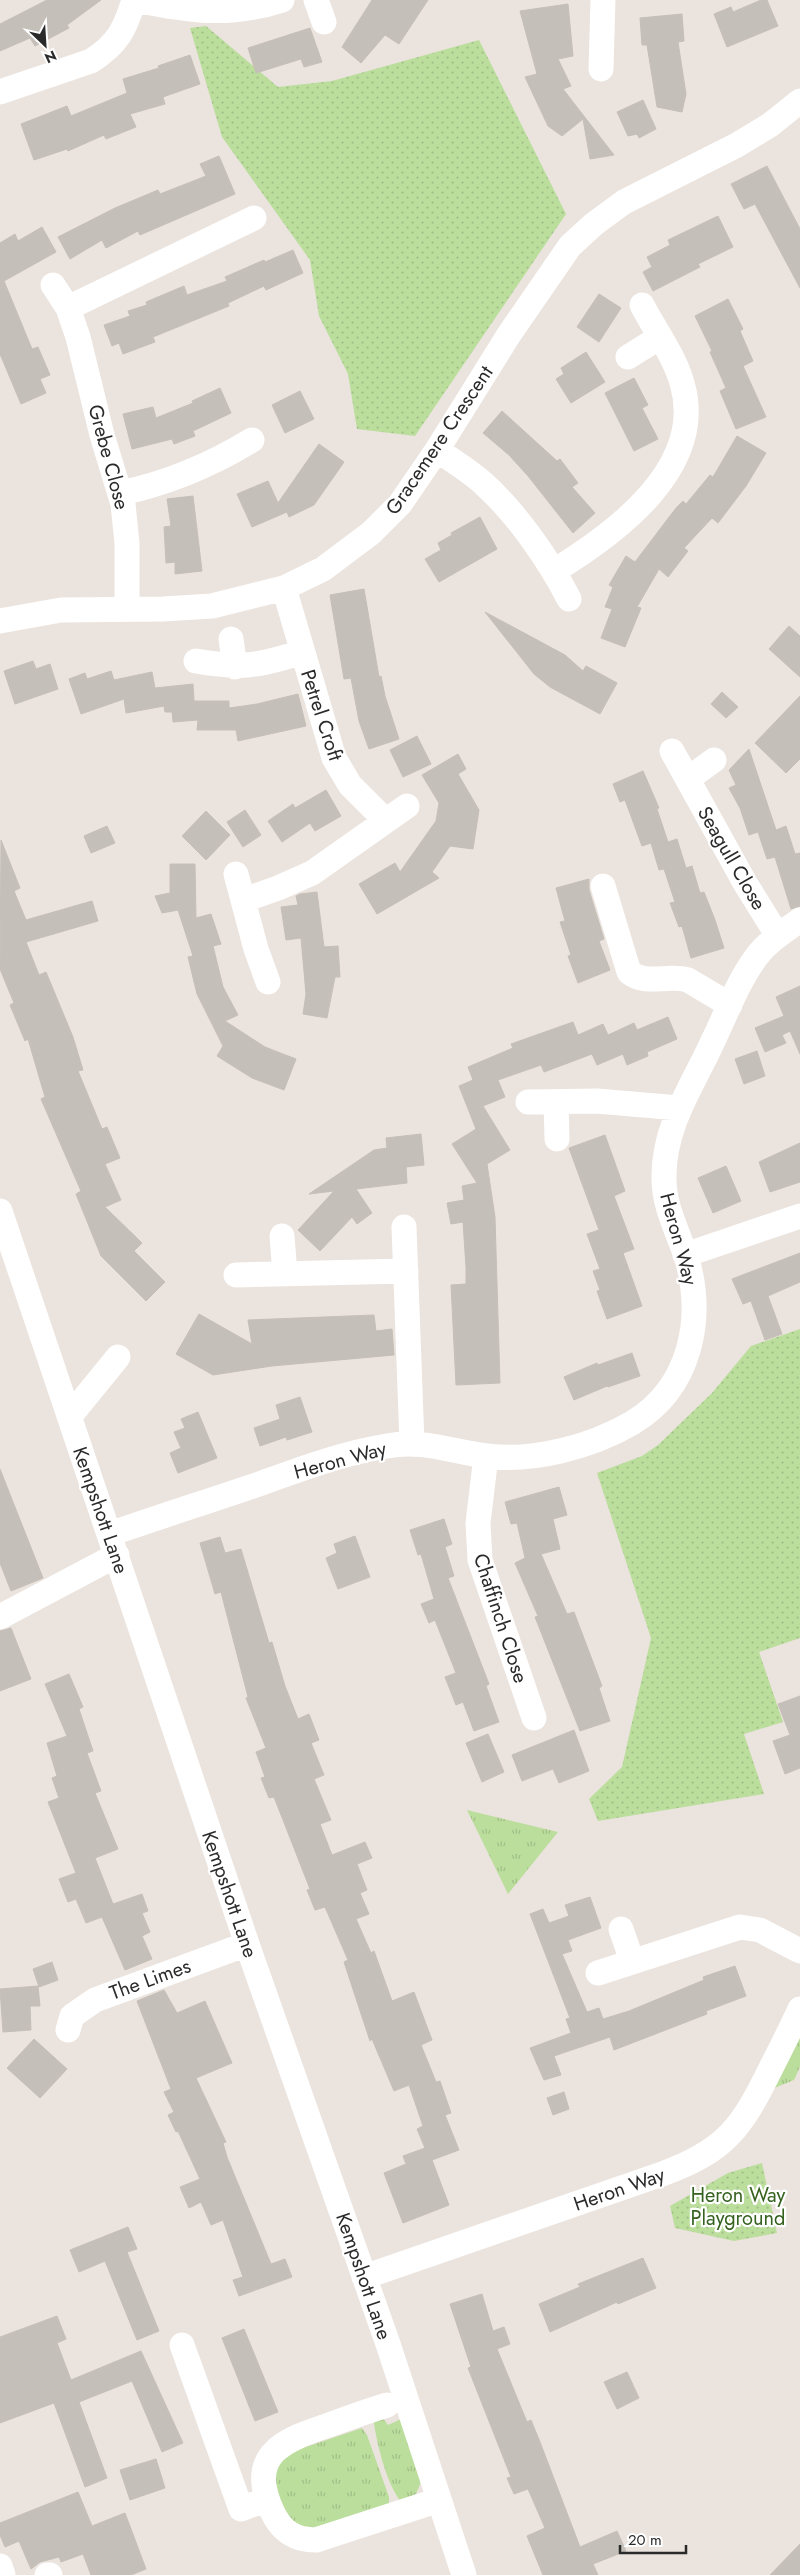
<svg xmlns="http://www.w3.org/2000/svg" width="800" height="2575" font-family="Jost,sans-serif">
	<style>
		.grass { fill: url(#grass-tufts) }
		.park { fill: url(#park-dots) }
		.building { fill: #c4bfb9; stroke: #c6bfb7 }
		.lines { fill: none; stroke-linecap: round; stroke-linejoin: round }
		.minor { stroke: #fff; stroke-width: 25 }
		.labels { text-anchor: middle; stroke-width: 4.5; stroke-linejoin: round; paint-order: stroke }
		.street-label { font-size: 20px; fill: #2a2a2a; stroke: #fff }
		.park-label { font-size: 20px; fill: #35621f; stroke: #fff }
	</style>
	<defs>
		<pattern id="grass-tufts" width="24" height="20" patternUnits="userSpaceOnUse" patternTransform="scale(1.25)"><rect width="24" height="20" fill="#bbde9d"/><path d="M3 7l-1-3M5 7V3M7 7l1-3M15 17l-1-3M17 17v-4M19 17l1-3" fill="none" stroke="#a1bf87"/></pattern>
		<pattern id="park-dots" width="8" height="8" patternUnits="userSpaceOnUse" patternTransform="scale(1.25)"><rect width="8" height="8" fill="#bbde9d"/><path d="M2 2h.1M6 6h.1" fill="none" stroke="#a1bf87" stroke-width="1.8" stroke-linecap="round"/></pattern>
	</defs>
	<rect width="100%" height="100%" fill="#ebe3dd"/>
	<path class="grass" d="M467 1810 558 1832 508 1894Z
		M800 2035V2067L794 2080 772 2089Z
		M373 2416 382 2417 388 2425 401 2419 421 2482 416 2494 402 2503C386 2484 376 2441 373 2416Z
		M362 2428 367 2435 389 2497V2507L322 2530 292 2525 273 2487 279 2461 294 2451Z"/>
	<path class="park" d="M206 26 278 87 332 81 479 40 566 214 415 436 357 429 348 374 319 316 310 260 222 137 190 28Z
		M800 1329V1638L759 1652 783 1722 744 1734 764 1794 598 1821 589 1799 622 1767 651 1638 597 1473 642 1456 658 1445 712 1393 751 1346Z
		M762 2163 777 2233 734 2241 675 2228 670 2206 728 2173Z"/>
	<path class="building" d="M47 0H101L67 25 69 28 35 46 30 38 0 51V24Z
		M372 0H428L399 44 385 35 361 63 342 47Z
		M761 0H767L778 26 727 47 714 14 731 7 733 12Z
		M568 4 573 56 558 59 571 86 563 89 614 155 590 159 583 119 562 136 548 126 525 77 537 74 520 11Z
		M682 14 684 41 678 42 686 94 682 112 657 107 647 45H642L640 18Z
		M310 28 322 62 304 67 301 59 256 73 248 48Z
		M190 55 200 84 163 97 165 104 130 114 136 127 106 139 104 135 68 151 67 149 34 160 21 124 67 106 71 116 127 93 123 79 159 68 158 66Z
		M643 100 656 129 639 138 637 134 628 136 617 112Z
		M219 156 235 194 140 235 138 231 106 248 102 240 70 259 58 237 115 208 158 190 160 194 206 176 200 164Z
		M767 166 800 229V288L755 204 744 209 731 184Z
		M718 216 733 247 698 264 700 267 653 291 643 272 652 267 647 257 670 245 668 240Z
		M42 227 56 252 4 281 32 349 38 347 50 375 40 379 46 393 21 404 0 354V243L15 234 18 241Z
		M293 250 303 273 266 290 264 286 228 303 229 306 153 337 155 342 123 354 119 343 112 346 104 325 130 316 128 311 147 305 146 302 184 286 187 295 227 281 225 277 264 260 265 262Z
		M599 294 621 308 599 342 577 327Z
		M728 299 743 329 740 331 753 361 743 366 766 417 736 429 720 391 726 388 710 352 712 351 695 316Z
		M586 352 605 382 571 403 556 379 564 374 561 368Z
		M634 378 648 405 642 408 658 439 634 451 605 393Z
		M220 388 231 413 193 431 195 436 174 444 172 439 132 449 123 414 153 407 156 418 193 403 192 401Z
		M300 391 314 419 285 433 272 405Z
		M502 411 557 461 560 459 578 483 572 487 595 513 573 533 528 476 509 455 483 433Z
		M737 436 766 453 746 486 718 523 712 518 684 548 688 551 668 577 659 569 637 607 641 608 625 647 601 638 612 609 605 607 613 587 609 585 626 556 635 562 676 508 683 501 686 504 710 475 713 477Z
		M319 444 344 462 314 505 289 517 287 512 252 527 237 494 268 481 278 503Z
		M193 496 202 571 175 574V562L166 563 164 527 171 526 167 499Z
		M480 517 497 549 439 582 425 559 441 550 438 543 452 535 451 533Z
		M364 589 379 677 381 676 385 696 399 739 369 749 359 721 351 678 344 679 330 595Z
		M485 612 565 655 583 671 586 666 617 683 600 714 550 687 534 674Z
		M789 626 800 636V677L769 649Z
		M33 661 36 669 50 664 58 689 15 704 4 671Z
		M111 671 114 680 152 672 155 688 193 684 194 701H229V708L257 704 298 694 306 726 238 741 236 730H197L198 720 173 722 172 712H165L164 706 126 713 124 699 81 714 69 679 85 673 87 679Z
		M722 692 738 707 726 718 711 704Z
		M800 696V759L786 773 755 743Z
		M417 736 431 764 403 777 390 750Z
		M749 749 776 830 786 826 795 854 800 853V906L791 909 775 857 767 859 758 832 749 835 740 808 729 788 736 785 729 770Z
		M458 754 466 769 458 774 479 810 473 849 450 846 432 872 439 878 377 914 359 884 395 863 400 872 436 821 439 803 422 775Z
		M643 771 659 808 657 809 668 842 677 839 686 868 692 866 700 893 704 892 715 920 724 948 691 958 682 926 679 927 670 903 675 902 664 869 659 870 651 843 642 846 625 800 620 802 613 784Z
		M326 790 341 816 315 831 310 823 282 842 268 821 293 804 295 808Z
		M245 810 261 835 243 847 227 822Z
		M206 811 230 835 206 860 182 836Z
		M107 826 115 843 91 853 84 836Z
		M1 840 20 888 14 891 26 920 92 901 98 921 26 942 39 975 46 972 73 1037 83 1070 78 1071 102 1129 107 1127 120 1158 105 1164 121 1200 105 1207 142 1243 134 1251 165 1282 146 1301 101 1256 76 1194 81 1191 41 1099 45 1097 28 1039 25 1041 10 1005 14 1003 0 969Z
		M170 864H195L196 918 211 914 221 944 213 946 223 987 238 1015 225 1021 265 1047 296 1059 284 1090 252 1078 217 1056 223 1046 197 994 188 957 193 956 178 910 162 913 155 896 170 893Z
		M589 879V890L604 939 599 941 610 970 578 983 568 956 571 955 560 922 565 921 556 888Z
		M317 892 324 947 338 946 340 977H335L327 1018 303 1014 306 994 301 938 286 940 281 907 298 905 296 896 300 894Z
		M800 986V1054L790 1031 782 1035 786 1043 765 1052 755 1028 784 1016 776 997Z
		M668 1017 677 1039 647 1052 648 1056 627 1065 623 1054 597 1065 592 1054 544 1072 541 1065 498 1080 505 1097 483 1106 510 1150 487 1164 495 1217 500 1383 456 1385 451 1285 466 1284V1267L463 1222 451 1224 447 1203 464 1200 462 1186 477 1183 452 1144 476 1129 459 1086 473 1080 468 1067 513 1048 511 1044 573 1022 578 1035 603 1024 608 1035 634 1023 637 1030Z
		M757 1051 765 1076 744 1084 735 1059Z
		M421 1134 424 1165 406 1167 407 1183 356 1189 372 1213 357 1224 352 1217 320 1251 298 1230 334 1191 309 1194 374 1150 387 1148 386 1138Z
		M605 1135 625 1191 614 1196 634 1249 623 1253 642 1306 607 1319 597 1291 600 1290 593 1271 600 1269 587 1234 599 1230 569 1148Z
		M800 1143V1182L770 1192 759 1162Z
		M726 1166 741 1201 713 1213 698 1178Z
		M800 1253V1282L768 1296 782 1334 765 1340 751 1301 743 1304 732 1279Z
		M199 1314 252 1344 248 1320 374 1315 376 1331 392 1329 394 1355 272 1366 213 1375 176 1354Z
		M632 1353 640 1376 608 1387 607 1386 574 1400 564 1377 597 1363 598 1365Z
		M300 1397 312 1432 287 1440 286 1437 260 1446 254 1428 280 1419 276 1405Z
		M198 1412 217 1458 178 1473 170 1453 181 1448 174 1432 185 1428 181 1419Z
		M0 1469 43 1578 11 1591 0 1563Z
		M559 1487 567 1515 553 1519 560 1549 541 1554 567 1614 574 1612 602 1686 599 1688 610 1721 580 1731 535 1617 538 1616 515 1563 525 1558 517 1523 511 1524 505 1502Z
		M444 1519 452 1544 445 1547 454 1576 448 1578 489 1684 486 1686 499 1722 474 1731 463 1702 456 1705 445 1677 456 1673 435 1620 429 1623 421 1604 434 1599 421 1554 418 1555 410 1530Z
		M355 1536 370 1577 338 1589 326 1558 337 1553 334 1544Z
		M220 1537 225 1553 241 1549 269 1643 272 1642 285 1686 298 1719 309 1714 319 1740 311 1743 324 1775 314 1779 331 1820 320 1824 332 1855 365 1842 372 1858 357 1864 367 1890 360 1893 369 1914 356 1919 371 1953 374 1951 392 2001 414 1992 432 2040 421 2045 436 2082 440 2081 451 2113 445 2115 459 2150 432 2160 449 2205 403 2223 384 2173 406 2164 403 2156 425 2148 417 2129 423 2126 409 2085 394 2091 372 2039 370 2041 344 1962 348 1960 325 1907 315 1910 307 1890 310 1889 274 1797 269 1798 261 1778 265 1777 256 1752 266 1748 246 1698 248 1697 221 1592 215 1594 200 1543Z
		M11 1628 31 1679 0 1691V1631Z
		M69 1674 83 1707 79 1709 93 1751 87 1753 101 1791 95 1793 118 1849 95 1858 113 1904 142 1894 148 1911 142 1913 150 1932 142 1936 152 1959 125 1970 102 1917 86 1923 76 1899 68 1902 59 1879 76 1873 48 1802 59 1798 52 1778 57 1776 47 1743 67 1736 45 1684Z
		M800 1696V1768L785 1774 773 1741 790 1735 778 1704Z
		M574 1730 589 1771 559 1783 553 1769 522 1781 512 1755Z
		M488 1734 504 1772 482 1782 466 1743Z
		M590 1897 601 1928 568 1940 572 1951 562 1954 587 2012 599 2008 603 2019 629 2011 704 1980 703 1977 735 1966 746 1996 706 2011 707 2014 614 2050 610 2037 554 2056 561 2075 544 2080 530 2048 571 2033 566 2019 570 2018 530 1914 543 1909 549 1923 569 1916 565 1905Z
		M52 1962 58 1980 39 1987 33 1969Z
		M38 1986 40 2006H30L31 2030 3 2032 0 1989Z
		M164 1990 177 2013 205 2001 232 2063 196 2078 226 2142 223 2143 227 2157 271 2264 285 2259 292 2277 239 2296 233 2280 243 2277 223 2220 211 2225 201 2202 189 2208 180 2187 200 2179 178 2131 176 2132 168 2115 174 2112 164 2092 171 2089 137 2001Z
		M34 2039 67 2069 40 2098 7 2068Z
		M564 2092 569 2109 553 2115 547 2098Z
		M128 2227 137 2249 127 2252 159 2331 137 2340 105 2261 79 2272 70 2250Z
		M643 2258 656 2288 618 2304 617 2302 550 2332 539 2304 580 2287 578 2284Z
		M482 2294 493 2331 504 2327 510 2344 497 2349 527 2422 531 2420 540 2442 580 2547 617 2531 626 2551 593 2564 598 2575H543L527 2536 545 2528 528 2489 514 2494 507 2478 511 2477 468 2368 471 2367 450 2304Z
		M57 2316 66 2339 57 2343 71 2380 141 2351 183 2443 162 2452 132 2381 79 2402 107 2478 85 2487 54 2403 0 2423V2337Z
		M244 2329 278 2412 255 2421 222 2338Z
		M627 2372 639 2398 617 2409 604 2382Z
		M156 2459 165 2488 130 2500 120 2470Z
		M78 2492 92 2526 125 2513 146 2569 131 2575H91L83 2554 61 2562 59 2557 40 2562 31 2569 19 2541 5 2547 0 2535V2523Z
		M800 2544V2575H770Z"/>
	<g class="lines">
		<path class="minor" d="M136 0C189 11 230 17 282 0
			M316 0 324 22
			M601 69 603 0
			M0 92 91 61C118 44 125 29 134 0
			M53 285 68 308
			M628 357 660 337
			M437 450C453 461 470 471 484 484 517 514 549 560 569 599
			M121 493C169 483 211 465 252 440
			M554 571C616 533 707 467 682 383 674 355 655 330 642 305
			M284 588 334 758 350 785 385 820
			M127 608V543L123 504 102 435 78 337 68 308 254 218
			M0 621 61 610 163 609 212 606 284 588 323 569 371 533 400 504 437 450 508 336 570 246 594 224 624 202 737 145 770 125 800 101
			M231 639 235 667
			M196 661C241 669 259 666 302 652
			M672 751 745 883 778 936
			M688 779 714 760
			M236 874 256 949 268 982
			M603 886 629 972C646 986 668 974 688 980L730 1005
			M244 900 278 888 312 873 407 806
			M528 1102 597 1101 679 1108
			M556 1102 557 1139
			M0 1211 247 1944 388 2344 464 2575
			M404 1227 412 1443
			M282 1236 285 1274
			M685 1255 800 1216
			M236 1275 406 1271
			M70 1416 118 1357
			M486 1456 478 1523 480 1560 534 1718
			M110 1534C159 1517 209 1501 259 1484 301 1469 343 1453 387 1446 423 1439 452 1452 487 1456 533 1462 591 1447 632 1423 691 1388 705 1318 686 1256 677 1230 663 1204 664 1176 664 1125 693 1085 713 1041 727 1012 738 981 757 956 768 941 785 931 800 920
			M0 1617 117 1555
			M621 1929 632 1961
			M598 1973 740 1927 760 1930 800 1951
			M68 2030 72 2016 95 2000 247 1944
			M364 2277 662 2174C726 2151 742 2127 771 2068 781 2048 791 2029 800 2009
			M182 2345 241 2509 267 2499
			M387 2405C368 2411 348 2418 329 2425 284 2440 246 2454 272 2511 281 2531 294 2540 316 2540L439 2500
			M0 2566 3 2575
			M47 2575H50"/>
	</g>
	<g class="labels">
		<g class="street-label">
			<text transform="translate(439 440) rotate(-56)" y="7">Gracemere Crescent</text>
			<text transform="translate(109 457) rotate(75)" y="7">Grebe Close</text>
			<text transform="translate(322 715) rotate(72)" y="7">Petrel Croft</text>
			<text transform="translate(732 858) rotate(60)" y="7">Seagull Close</text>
			<text transform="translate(679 1239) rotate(75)" y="7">Heron Way</text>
			<text transform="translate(340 1460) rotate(-15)" y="7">Heron Way</text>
			<text transform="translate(101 1510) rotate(71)" y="7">Kempshott Lane</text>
			<text transform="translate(501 1618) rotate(72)" y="7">Chaffinch Close</text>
			<text transform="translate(230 1894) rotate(71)" y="7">Kempshott Lane</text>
			<text transform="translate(150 1979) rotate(-20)" y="7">The Limes</text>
			<text transform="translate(619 2189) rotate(-19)" y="7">Heron Way</text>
			<text transform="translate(364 2276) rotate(71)" y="7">Kempshott Lane</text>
		</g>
		<g class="park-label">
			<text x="738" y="2202">Heron Way<tspan x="738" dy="23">Playground</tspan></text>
		</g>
	</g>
	<g transform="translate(45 45) rotate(155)" stroke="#ffffff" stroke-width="4" paint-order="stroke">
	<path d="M0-4L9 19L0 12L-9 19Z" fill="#2a2a2a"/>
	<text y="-8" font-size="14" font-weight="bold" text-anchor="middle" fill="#2a2a2a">N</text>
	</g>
	<path d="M620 2545v8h66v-8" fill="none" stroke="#2a2a2a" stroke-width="2.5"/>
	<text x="628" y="2545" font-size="15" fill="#2a2a2a" stroke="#ffffff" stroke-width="4" paint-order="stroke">20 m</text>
</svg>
